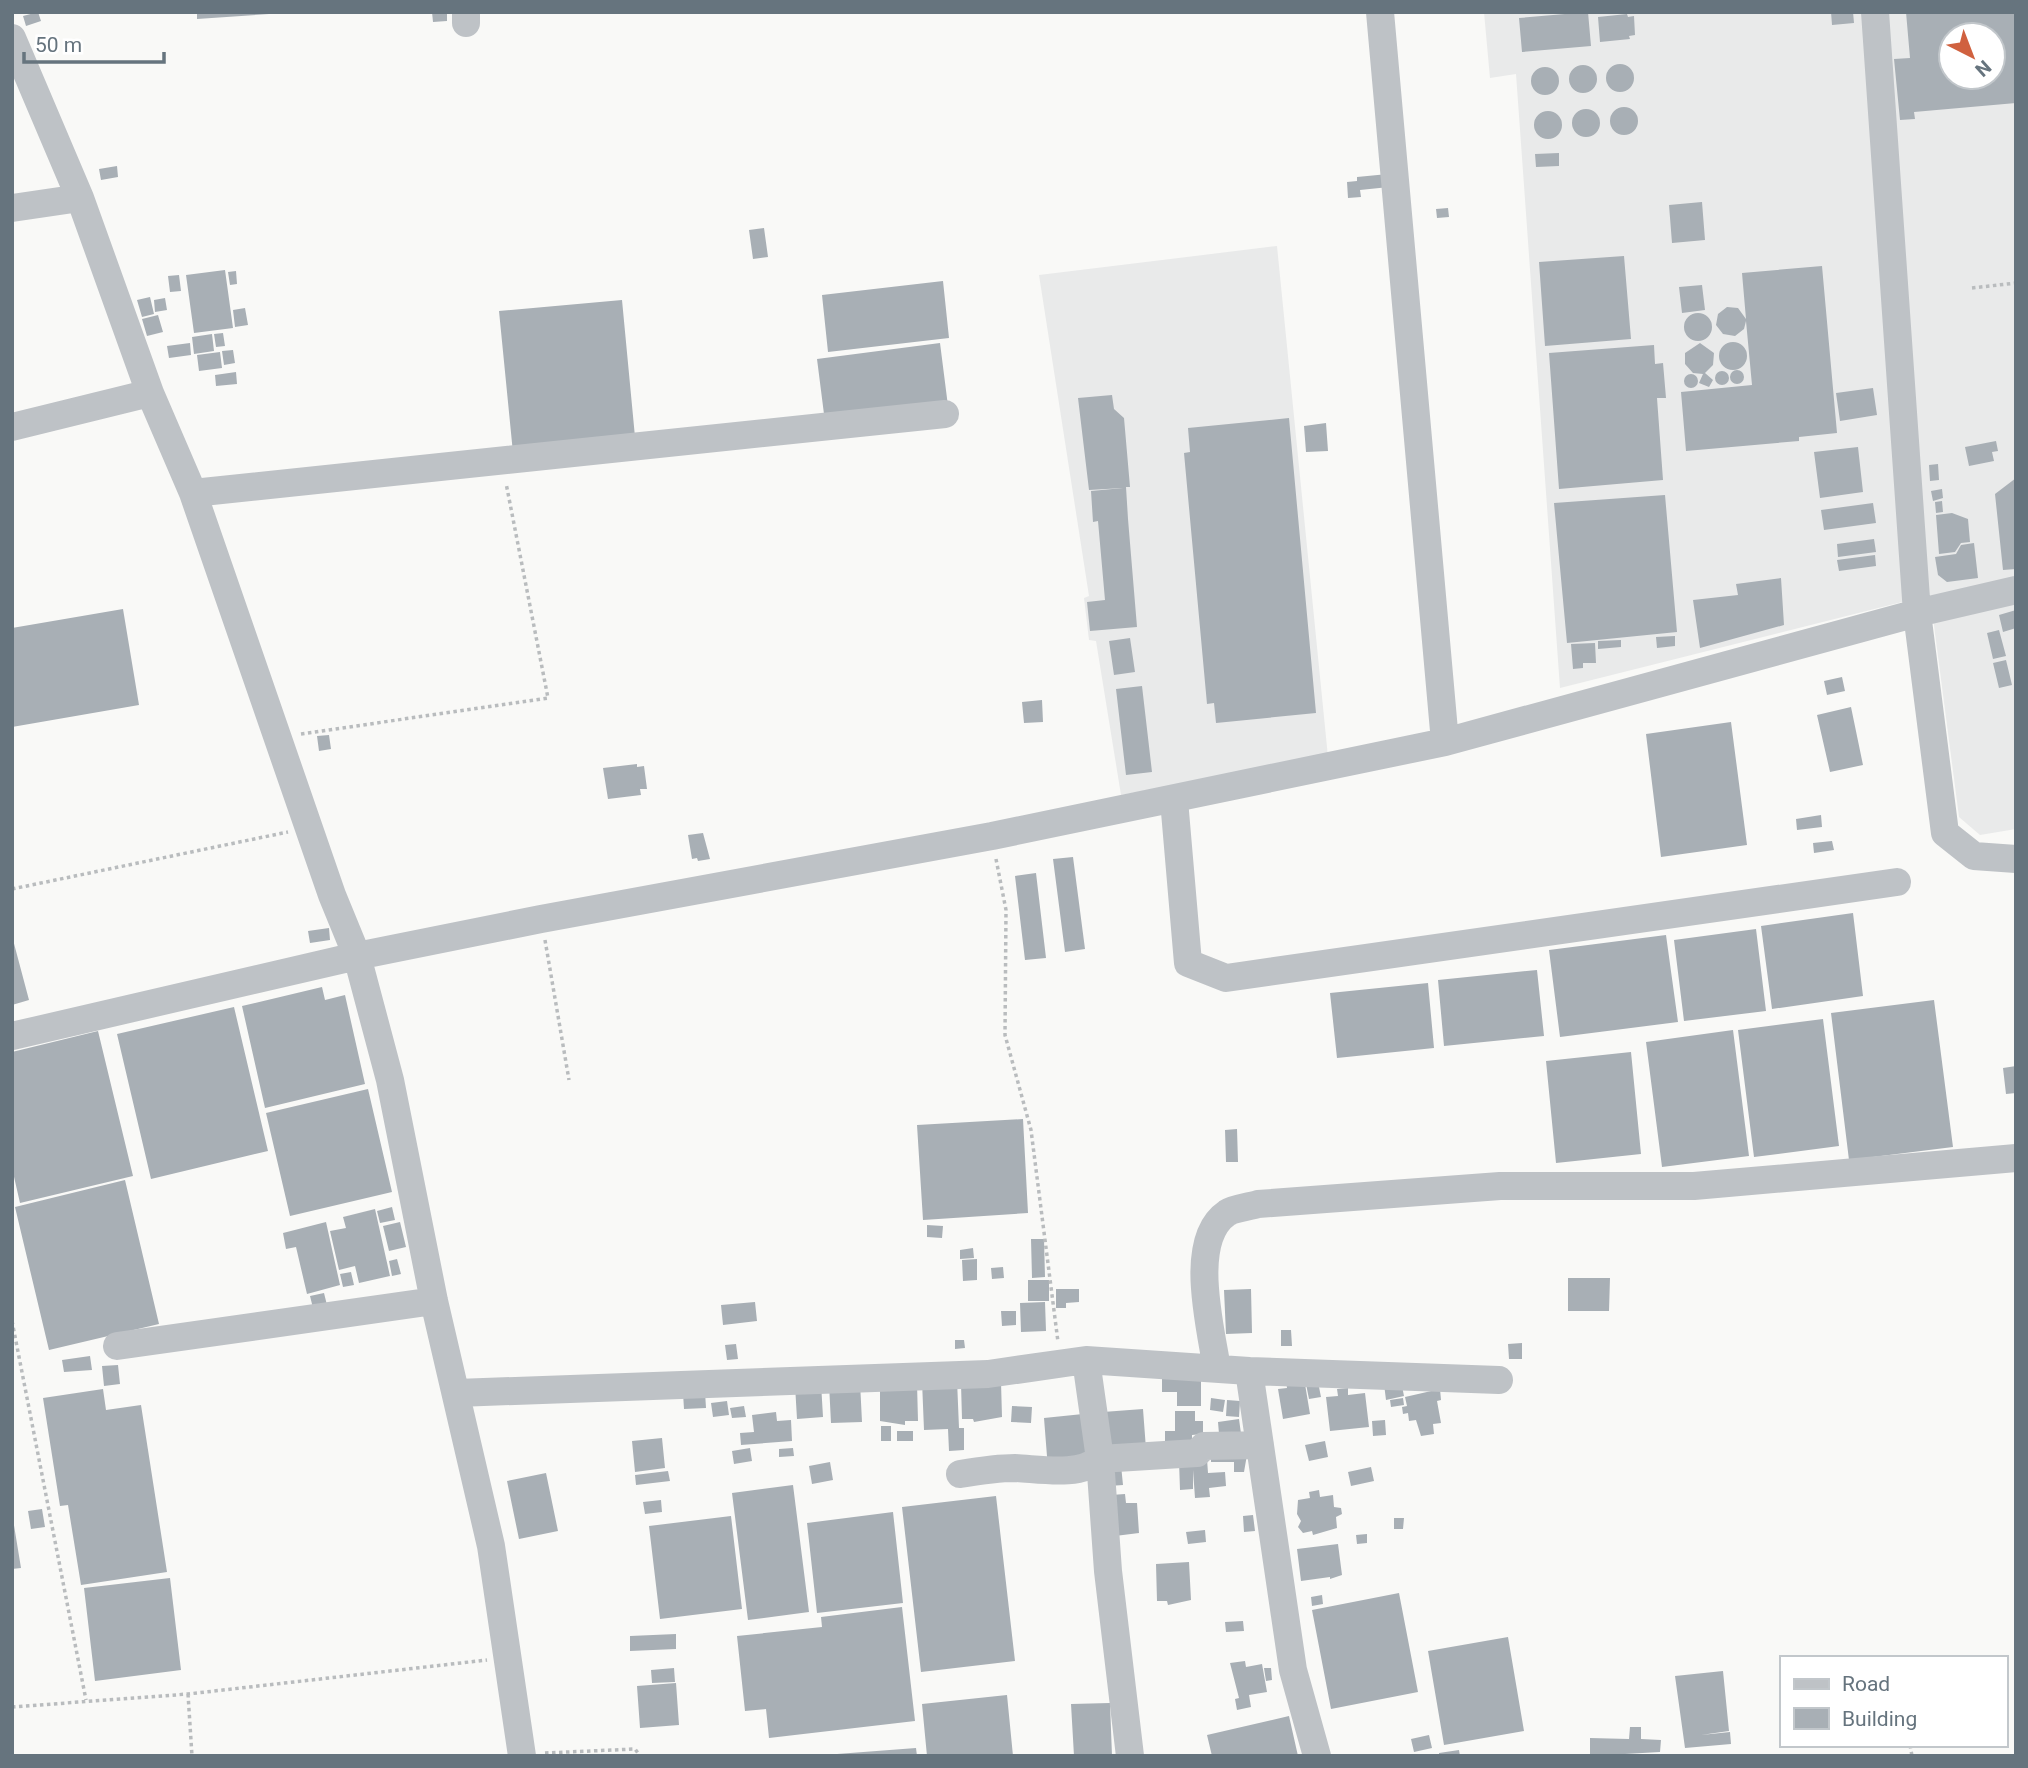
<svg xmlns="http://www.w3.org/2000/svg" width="2028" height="1768" font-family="Roboto,sans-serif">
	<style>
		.built { fill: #e9eaea; fill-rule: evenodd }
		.building { fill: #a8afb5; fill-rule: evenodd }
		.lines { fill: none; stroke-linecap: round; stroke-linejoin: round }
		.path { stroke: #b9bcbe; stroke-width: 3.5; stroke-dasharray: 3.5 3.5; stroke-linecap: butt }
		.minor { stroke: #bec2c6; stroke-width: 28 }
	</style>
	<rect width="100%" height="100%" fill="#f9f9f7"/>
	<path class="built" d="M1484 12H2016V829L1980 835 1959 817 1930 595 1560 688 1516 74 1490 78ZM1951 35H1993V77H1951Z
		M1277 246 1328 757 1121 795 1096 641 1089 640 1084 598 1089 596 1039 275Z"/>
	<path class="building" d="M38 12 41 21 26 26 23 16Z
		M197 12H269V14L197 19Z
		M432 12H447V21L433 22Z
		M1588 12 1591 46 1522 52 1519 18Z
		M1831 12H1853L1854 23 1832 25Z
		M1906 12H2016V103L1914 112 1915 119 1900 120 1894 59 1910 58ZM1951 35H1993V77H1951Z
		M1627 14 1628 17 1634 16 1635 35 1629 36 1630 39 1600 42 1598 17Z
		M1606 78a14 14 0 1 1 28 0a14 14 0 1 1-28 0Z
		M1569 79a14 14 0 1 1 28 0a14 14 0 1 1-28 0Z
		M1531 81a14 14 0 1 1 28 0a14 14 0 1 1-28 0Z
		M1610 121a14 14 0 1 1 28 0a14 14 0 1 1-28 0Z
		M1572 123a14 14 0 1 1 28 0a14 14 0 1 1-28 0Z
		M1534 125a14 14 0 1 1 28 0a14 14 0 1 1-28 0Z
		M1559 153V166L1536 167 1535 154Z
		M117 166 118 177 101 180 99 169Z
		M1388 174 1389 187 1360 190 1361 197 1348 198 1347 182 1357 181V177Z
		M1702 202 1705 240 1672 243 1669 205Z
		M1448 208 1449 217 1437 218 1436 209Z
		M764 228 768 257 753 259 749 230Z
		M1624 256 1631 339 1545 346 1539 262Z
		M1822 266 1837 433 1799 437V441L1686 451 1681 392 1752 385 1746 321 1744 329 1735 336 1723 334 1716 325 1718 314 1727 307 1738 308 1746 319 1742 273Z
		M225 270 233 328 194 333 186 275Z
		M236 271 237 284 230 285 228 272Z
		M179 275 181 291 170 292 168 276Z
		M943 281 949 338 828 352 822 295Z
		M1702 285 1705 310 1682 313 1679 287Z
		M150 297 154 314 142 317 137 300Z
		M165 298 167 310 155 312 154 300Z
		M622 300 635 437 513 453 499 311Z
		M245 308 248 325 235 327 233 310Z
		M1684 327a14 14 0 1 1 28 0a14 14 0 1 1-28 0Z
		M158 315 163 332 147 336 142 319Z
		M223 333 225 346 216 347 214 334Z
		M212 334 214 351 194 354 192 337Z
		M1719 356a14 14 0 1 1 28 0a14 14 0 1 1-28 0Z
		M190 343 191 355 169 358 167 346Z
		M940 343 948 406 825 422 817 359Z
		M1700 343 1714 353 1713 365 1705 373 1713 380 1709 387 1699 383 1703 374 1693 373 1685 364V353Z
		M1654 345 1655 364 1663 363 1666 398H1657L1663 480 1559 489 1549 353Z
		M233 350 235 363 224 365 222 351Z
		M220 352 222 368 199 371 197 355Z
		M1730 377a7 7 0 1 1 14 0a7 7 0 1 1-14 0Z
		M1715 378a7 7 0 1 1 14 0a7 7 0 1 1-14 0Z
		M236 372 237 384 216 386 215 375Z
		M1684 381a7 7 0 1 1 14 0a7 7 0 1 1-14 0Z
		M1873 388 1877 415 1840 421 1836 393Z
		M1112 395 1114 409 1124 418 1130 487H1126L1128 519 1137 627 1090 631 1087 602 1105 600 1098 521 1093 522 1091 491 1123 488 1089 490 1078 398Z
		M1289 418 1316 713 1216 723 1214 703 1207 704 1184 453 1190 452 1188 428Z
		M1326 423 1328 451 1306 452 1304 426Z
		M1996 441 1998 451 1992 452 1994 461 1969 466 1965 447Z
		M1858 447 1863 492 1820 498 1814 452Z
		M1938 464 1939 480 1930 481 1929 465Z
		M2016 478V569L2003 570 1995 494Z
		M1942 489 1943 498 1933 501 1931 491Z
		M1665 495 1677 632 1567 643 1554 503Z
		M1942 501 1943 512 1936 513 1935 502Z
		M1873 503 1876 523 1824 530 1821 510Z
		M1952 513 1968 519 1970 542 1961 543 1955 552 1939 554 1936 515Z
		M1874 539 1876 552 1838 557 1837 544Z
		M1974 543 1978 578 1947 582 1938 575 1935 557 1956 554 1961 545Z
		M1875 555 1876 566 1839 571 1837 560Z
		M1781 578 1784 625 1700 648 1693 600 1738 595 1736 584Z
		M123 609 139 705 12 727V628Z
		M2016 610V628L2003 632 1999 615Z
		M1999 630 2006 656 1993 659 1987 633Z
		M1675 636V646L1657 648 1656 637Z
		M1130 638 1135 672 1114 675 1109 641Z
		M1621 640V647L1598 649V641Z
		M1595 643 1596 663H1583V668L1573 669 1571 644Z
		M2006 660 2012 685 1999 688 1993 663Z
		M1842 677 1845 691 1827 695 1824 681Z
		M1142 686 1152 772 1126 775 1116 689Z
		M1042 700 1043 722 1024 723 1022 702Z
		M1851 707 1863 765 1830 772 1817 715Z
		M1731 722 1747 845 1661 857 1646 734Z
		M329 735 331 749 319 751 317 736Z
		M637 764V767L644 766 647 789H640L641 795 608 799 603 768Z
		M1821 815 1822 827 1797 830 1796 819Z
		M703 833 710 859 698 861 697 858 692 859 688 835Z
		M1832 841 1834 850 1814 853 1813 843Z
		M1073 857 1085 949 1065 952 1053 859Z
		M1036 873 1046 958 1025 960 1015 876Z
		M1853 913 1863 996 1772 1009 1761 926Z
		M329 928 330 940 310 943 308 931Z
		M1756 929 1766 1011 1684 1021 1674 940Z
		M1666 935 1678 1022 1560 1037 1549 950Z
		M12 936 29 1000 12 1005Z
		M1537 970 1544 1036 1444 1046 1438 980Z
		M1428 983 1434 1048 1337 1058 1330 993Z
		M322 987 325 1000 345 995 365 1084 265 1108 242 1006Z
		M1934 1000 1953 1147 1849 1160 1831 1013Z
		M234 1007 268 1151 151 1179 117 1034Z
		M1823 1019 1839 1146 1754 1157 1738 1030Z
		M1733 1030 1749 1156 1662 1167 1646 1042Z
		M98 1031 133 1176 20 1203 12 1168V1052Z
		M1631 1052 1641 1154 1556 1163 1546 1061Z
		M2016 1066V1093L2006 1094 2003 1068Z
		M368 1089 392 1192 290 1216 266 1113Z
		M1023 1119 1028 1213 923 1220 917 1125Z
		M1237 1129 1238 1162H1226L1225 1130Z
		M125 1180 159 1324 49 1350 15 1207Z
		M392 1207 395 1220 380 1223 377 1211Z
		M375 1209 390 1276 359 1283 355 1266 339 1270 330 1231 346 1228 343 1217Z
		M326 1222 340 1285 307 1294 296 1247 286 1249 283 1233Z
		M400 1222 406 1247 389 1251 383 1226Z
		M927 1225 943 1226 942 1238 927 1237Z
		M1031 1239H1044L1045 1277 1032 1278Z
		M973 1248 974 1258 960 1259V1250Z
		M397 1259 401 1274 392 1276 389 1261Z
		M977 1259V1280L963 1281 962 1260Z
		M1003 1267 1004 1278 992 1279 991 1268Z
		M351 1272 354 1285 343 1287 340 1274Z
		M1568 1278H1610L1609 1311H1568Z
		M1028 1280H1049V1301H1028Z
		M1056 1289H1079V1302L1066 1303V1308H1056Z
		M1251 1289 1252 1333 1226 1334 1224 1290Z
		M324 1293 327 1305 313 1308 310 1296Z
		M755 1302 757 1321 723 1325 721 1305Z
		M1045 1302 1046 1331 1021 1332 1020 1303Z
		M1001 1311H1016V1325L1002 1326Z
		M1281 1330H1291L1292 1346H1281Z
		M955 1340H964L965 1348 955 1349Z
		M1522 1343V1359H1509L1508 1344Z
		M736 1344 738 1359 727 1360 725 1345Z
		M90 1356 92 1370 64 1372 62 1360Z
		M118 1365 120 1384 104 1386 102 1366Z
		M1162 1373H1201V1406H1177V1392H1162Z
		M1304 1378 1310 1414 1283 1419 1278 1389 1287 1388 1286 1381Z
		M957 1380 959 1428H964V1450L949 1451 948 1429 924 1430 922 1381Z
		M1401 1381 1404 1396 1386 1400 1384 1384Z
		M860 1382 862 1422 831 1423 829 1384Z
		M1001 1382 1002 1417 974 1422 973 1419H962L961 1384Z
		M1318 1382 1321 1397 1309 1399 1306 1384Z
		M821 1383 823 1417 797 1419 795 1385Z
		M917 1383 918 1421H905V1425L880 1421V1384Z
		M1348 1388V1395L1365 1393 1369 1427 1330 1431 1326 1397 1338 1396 1337 1389Z
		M103 1389 106 1410 141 1405 167 1572 81 1585 68 1505 60 1506 43 1398Z
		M1440 1389 1441 1400 1437 1401 1441 1423 1433 1424 1434 1434 1421 1436 1416 1420 1409 1421 1408 1413 1403 1414 1402 1407 1407 1406 1405 1397Z
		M705 1392 706 1408 684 1409 683 1393Z
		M1211 1398 1225 1400 1223 1412 1210 1410Z
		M1403 1398 1404 1405 1391 1407 1390 1400Z
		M1227 1400 1240 1401 1239 1417 1226 1416Z
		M727 1401 729 1415 713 1417 711 1403Z
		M744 1406 746 1417 732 1418 730 1408Z
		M1012 1406 1032 1407 1031 1423 1011 1422Z
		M1143 1409 1146 1449 1106 1452 1103 1412Z
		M1175 1411H1195V1421H1203V1434L1192 1435V1452H1165V1431H1175Z
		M776 1412 777 1421 791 1420 792 1441 741 1445 740 1433 754 1432 752 1415Z
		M1083 1414 1087 1466 1048 1469 1044 1418Z
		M1239 1419 1242 1441 1219 1434 1218 1422Z
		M1385 1420 1386 1435 1373 1436 1372 1421Z
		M881 1426H891V1441H881Z
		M897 1431H913V1441H897Z
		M662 1438 665 1468 635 1472 632 1441Z
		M1325 1441 1328 1457 1309 1461 1305 1445Z
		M750 1448 752 1461 734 1464 732 1451Z
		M793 1448 794 1456 779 1457V1449Z
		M1248 1449 1244 1472H1234V1462H1211V1450Z
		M1207 1459 1208 1473 1225 1472 1226 1486 1209 1488 1210 1497 1195 1498 1193 1470V1489L1180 1490 1179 1461Z
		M830 1462 833 1480 812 1484 809 1466Z
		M1121 1465 1123 1485 1109 1486 1108 1466Z
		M1371 1467 1374 1481 1351 1486 1348 1472Z
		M668 1471 670 1481 636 1485 635 1475Z
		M546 1473 558 1531 519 1539 507 1481Z
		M793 1485 809 1612 748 1620 732 1493Z
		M1319 1490 1320 1497 1333 1495 1334 1507 1341 1508 1342 1514 1336 1517 1337 1528 1313 1535 1312 1531 1303 1533 1298 1527 1301 1521 1297 1514 1298 1500 1310 1498 1309 1492Z
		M1125 1494 1126 1503H1137L1139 1533 1115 1536 1111 1495Z
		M996 1496 1015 1661 921 1672 902 1507Z
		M661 1500 662 1512 645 1514 643 1502Z
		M42 1509 45 1527 31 1529 28 1511Z
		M893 1512 903 1603 817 1613 807 1523Z
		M12 1513 21 1568 12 1569Z
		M1253 1515 1255 1531 1244 1532 1243 1516Z
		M731 1516 742 1609 660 1619 649 1526Z
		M1394 1518H1404L1403 1529H1394Z
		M1205 1530 1206 1542 1188 1544 1186 1532Z
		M1367 1534V1543L1357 1544 1356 1535Z
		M1338 1544 1342 1575 1330 1579V1577L1301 1581 1297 1549Z
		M1189 1562 1191 1600 1168 1605 1167 1601H1157L1156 1564Z
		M170 1578 181 1670 95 1681 84 1588Z
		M1399 1593 1418 1692 1331 1709 1312 1610Z
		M1322 1595 1323 1604 1312 1606 1311 1597Z
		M902 1607 915 1721 769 1738 766 1709 745 1711 737 1636 822 1627 821 1617Z
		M1243 1621 1244 1631 1226 1632 1225 1622Z
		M676 1634V1649L630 1651V1636Z
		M1508 1637 1524 1731 1444 1745 1428 1651Z
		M1245 1661 1246 1667 1262 1664 1267 1692 1249 1695 1251 1707 1237 1710 1235 1699 1239 1698 1230 1663Z
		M674 1668 675 1682 652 1683 651 1670Z
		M1264 1668H1271L1272 1680 1266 1681Z
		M1723 1671 1729 1731 1701 1735 1730 1732 1731 1744 1685 1748 1675 1676Z
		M676 1683 679 1725 640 1728 637 1686Z
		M1007 1695 1013 1756H927L922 1704Z
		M1110 1703 1112 1756H1074L1071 1704Z
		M1289 1716 1298 1756H1212L1207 1735Z
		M1630 1727H1641V1739L1661 1740 1660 1752 1590 1756V1738L1629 1739Z
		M1429 1735 1432 1748 1414 1752 1411 1739Z
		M916 1748 917 1756H837V1754Z
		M1459 1750 1460 1756H1439V1753Z"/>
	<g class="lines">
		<path class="path" d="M1972 288 2016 283
			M301 734 548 698 506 483
			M996 859 1006 910 1005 1035 1031 1130 1058 1342
			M12 889 288 832
			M545 940 569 1080
			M12 1321 86 1700
			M188 1694 192 1756
			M12 1707 188 1694 487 1660
			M1910 1745 1912 1756
			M545 1753 635 1749 640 1756"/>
		<path class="minor" d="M466 12V23
			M1380 12 1445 742
			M1875 12 1917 613 1945 833 1974 856 2016 859
			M12 38 80 198 150 393 193 493 332 895 357 956 390 1080 434 1301 491 1546 522 1756
			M12 208 80 198
			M12 427 150 393
			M193 493 945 414
			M1174 800 1188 963 1226 978 1897 882
			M12 1036 357 956 541 919 992 836 1445 742 1917 613 2016 590
			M117 1346 434 1301
			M1086 1360 1100 1459 1108 1571 1130 1756
			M1217 1369C1211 1329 1187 1240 1227 1213 1234 1208 1249 1207 1258 1204L1500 1186H1694L2016 1158
			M1249 1371 1499 1380
			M457 1393 988 1374 1086 1360 1249 1371 1293 1670 1317 1756
			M960 1474C978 1471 996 1468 1015 1468 1040 1469 1079 1477 1100 1459L1197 1453 1204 1446 1260 1445"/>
	</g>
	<rect width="2028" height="1768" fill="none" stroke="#66747e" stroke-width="28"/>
	<rect x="1780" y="1656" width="228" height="91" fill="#ffffff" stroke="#c2c7cb" stroke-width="2"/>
	<rect x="1794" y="1679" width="35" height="10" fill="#bec2c6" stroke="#c2c7cb" stroke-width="2"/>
	<text x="1842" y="1691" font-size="21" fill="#66747e">Road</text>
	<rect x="1794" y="1708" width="35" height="21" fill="#a8afb5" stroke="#c2c7cb" stroke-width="2"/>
	<text x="1842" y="1726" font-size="21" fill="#66747e">Building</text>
	<g transform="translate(1972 56) rotate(138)"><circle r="33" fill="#ffffff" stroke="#c2c7cb" stroke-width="2"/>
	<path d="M0-5L12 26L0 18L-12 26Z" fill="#d0613f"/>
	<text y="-10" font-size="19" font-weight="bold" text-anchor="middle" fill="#66747e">N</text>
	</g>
	<path d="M24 52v10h140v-10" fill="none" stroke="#66747e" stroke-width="3.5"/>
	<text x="35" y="52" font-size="21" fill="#66747e" stroke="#ffffff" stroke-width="5" paint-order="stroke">50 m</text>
</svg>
